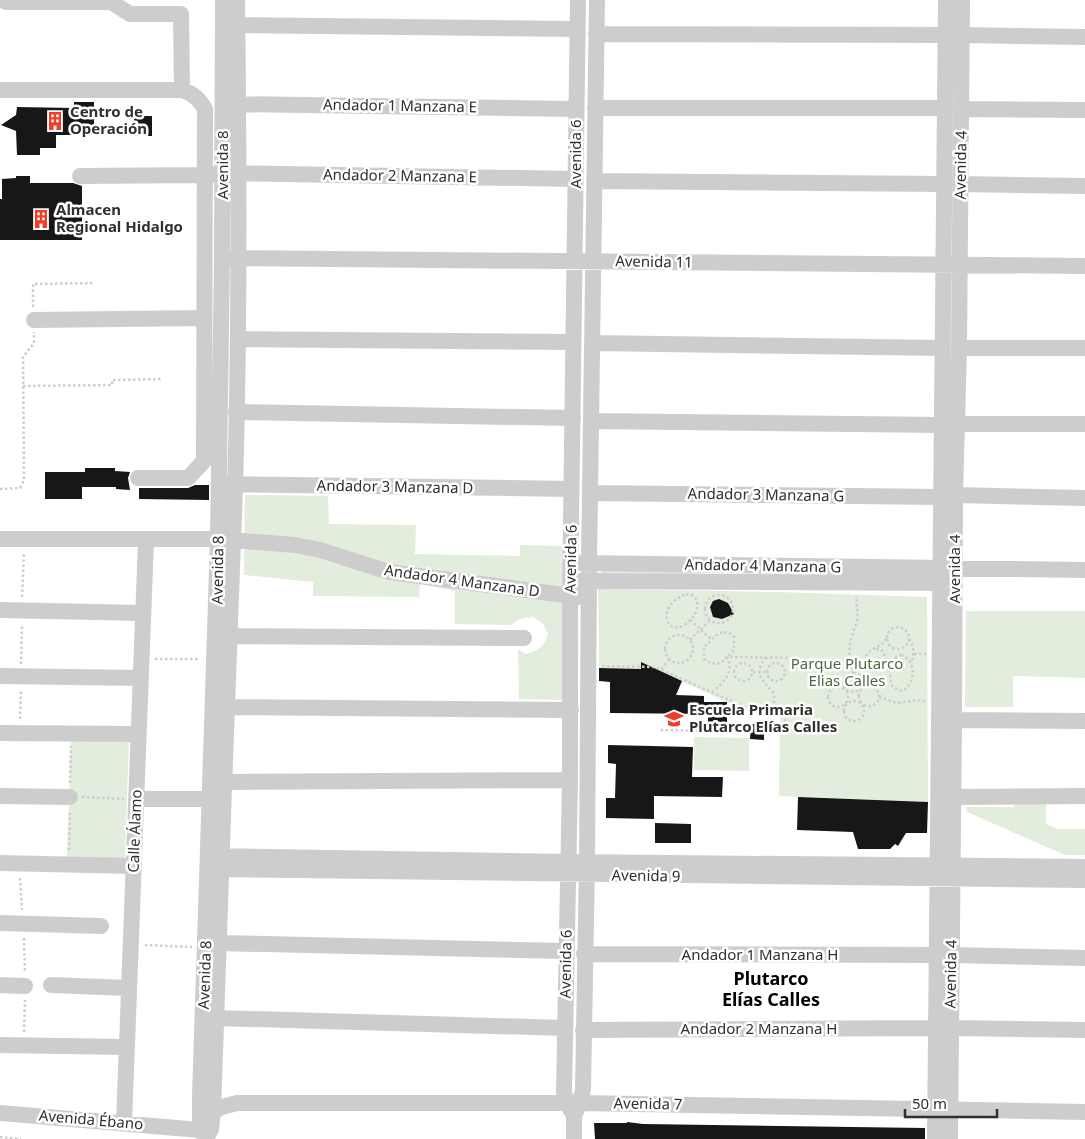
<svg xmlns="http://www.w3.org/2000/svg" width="1085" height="1139" font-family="'Noto Sans',sans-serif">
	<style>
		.green { fill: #e3eddd }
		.building { fill: #171717 }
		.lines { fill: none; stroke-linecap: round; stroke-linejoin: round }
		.path { stroke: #cdcdcd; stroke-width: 2.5; stroke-dasharray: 2.5 2.5; stroke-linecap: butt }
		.minor { stroke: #cdcdcd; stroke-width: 16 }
		.labels { text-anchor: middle; stroke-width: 5; stroke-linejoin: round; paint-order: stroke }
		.street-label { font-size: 15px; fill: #303030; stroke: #fff }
		.poi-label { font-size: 15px; font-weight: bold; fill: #303030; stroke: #fff; text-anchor: start }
		.park-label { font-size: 15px; fill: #496e3a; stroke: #fff }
		.quarter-label { font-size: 18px; font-weight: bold; fill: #000; stroke: #fff }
	</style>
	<rect width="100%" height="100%" fill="#fff"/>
	<path class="green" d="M245 495 328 496 329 524 416 525 415 554 520 556V545L567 546 563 700 519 699 518 649 526 654C539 651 544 646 548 634L543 624 533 617 520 619 510 625 455 624V591L420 584 419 597 313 596V582L244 575Z
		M601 569 698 571 697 578 601 576Z
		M598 589 780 592 927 597 928 802 779 796 780 714 751 713 657 670 599 668Z
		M966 611H1085V678L1013 676V707H965Z
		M71 737 129 739 125 859 67 857Z
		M694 737 749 738V771L694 770Z
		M1014 799H1046V824L1058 829H1085V855H1065L967 812 966 807H1014Z"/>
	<path class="building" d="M74 102H94V135H56V148H40V155H17L16 131 1 125 16 115 17 107 74 108Z
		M134 116H152V136H134Z
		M16 176H30V183H73L82 186V240H0V199H2V179L16 178Z
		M85 468H115V471L130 472 128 478 130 490 116 489V487H82V499H45V472H85Z
		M195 485H209V500L139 499V488H188Z
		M719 599 728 603 734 614 722 619 713 617 710 607 713 601Z
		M641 662 682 681 676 695 704 696V702H727V726H708V714L610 713V682L599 681V668L641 669Z
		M751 724 764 725V740L750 739Z
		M608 745 693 747 692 777H723L722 797 654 796V819L606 818V798H615L616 764 608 763Z
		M798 797 928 802 927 833H906L898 846 895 844 890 849H858L853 832 797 830Z
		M655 823 691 824V843H655Z
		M627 1122 643 1124 925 1128V1139H595L594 1123H627Z"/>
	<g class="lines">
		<path class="path" d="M33 307V284L94 283
			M23 386 112 385V380L162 379
			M0 489 20 488 24 480 23 357 34 343V332
			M686 594 692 595 697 600C698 610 696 614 689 621 669 642 652 607 686 594Z
			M705 609a14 14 0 1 1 28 0a14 14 0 1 1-28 0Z
			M22 597 24 552
			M690 620 712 640
			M887 638a11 11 0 1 1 22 0a11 11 0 1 1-22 0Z
			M724 632 729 633 734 637V650L729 655H727V657C720 665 713 666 704 659V647L718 634Z
			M665 649a14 14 0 1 1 28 0a14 14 0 1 1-28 0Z
			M909 639C914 644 914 654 912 661
			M690 640 710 620
			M876 649 883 651 886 660 881 668 874 669 868 666 866 656C871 647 882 648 887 637
			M914 654H928
			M901 655C917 659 916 686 901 691L892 686C889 675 888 659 901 655Z
			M766 657C752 675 764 680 774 694V704L771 711
			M155 659H200
			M767 672a9 9 0 1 1 18 0a9 9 0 1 1-18 0Z
			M734 672a9 9 0 1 1 18 0a9 9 0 1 1-18 0Z
			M21 664 22 625
			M602 666 655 667 752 710 785 711V732L660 730
			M882 667 891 671
			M661 669 669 660
			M753 672H767
			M854 672 845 676 843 682 845 689 851 692 858 691 863 683 862 677 854 672 849 659 850 642 858 618 856 596
			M859 696a10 10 0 1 1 20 0a10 10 0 1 1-20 0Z
			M828 697a10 10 0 1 1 20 0a10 10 0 1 1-20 0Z
			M712 692C723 683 735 672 727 657L791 658
			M879 697 897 703 916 700 926 701
			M844 711a10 10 0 1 1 20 0a10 10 0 1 1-20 0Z
			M20 719 21 690
			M70 783 71 746
			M82 797 124 799
			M69 850 70 811
			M20 878 22 910
			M24 938 25 972
			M145 945 192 947
			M24 1032 25 1000
			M0 1137 21 1139"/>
		<path class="minor" d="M3 0 6 2H111L130 14H181L182 90
			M237 25 577 29
			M596 34 945 35
			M962 35 1085 37
			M0 90H182C193 93 199 99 205 109L204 461 188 478H138
			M228 104 576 109
			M595 108H945
			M961 109 1085 110
			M80 176 204 175 223 173 576 179
			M594 181 944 184
			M960 184 1085 186
			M227 258 1085 266
			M34 320 204 318
			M238 339 573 342
			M592 343 943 348
			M959 348H1085
			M236 412 573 418
			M591 421 942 425
			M957 424H1085
			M224 484 571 489
			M590 493 941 497
			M955 495 1085 498
			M0 539H218L295 545 320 550 389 572 579 597
			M580 563 1085 570
			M580 581 951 583
			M0 610 143 613
			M229 636 524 638
			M0 676 141 678
			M227 707 571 710
			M954 720 1085 721
			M0 733 138 734
			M223 782 570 780
			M0 796 70 797
			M954 797 1085 796
			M136 799H210
			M210 856 569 862 1085 867
			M0 863 134 866
			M210 869 1085 880
			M0 923 101 926
			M218 943 566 951
			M584 954 936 955
			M951 955 1085 958
			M0 985 25 986
			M51 985 129 988
			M215 1018 565 1028
			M950 1028 1085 1030
			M583 1030 935 1028
			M0 1045 127 1047
			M0 1113 200 1130 210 1129
			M205 1116 222 1107 237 1103H580L1085 1112
			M574 1116 567 1103 564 1092 570 780V596L578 0
			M124 1123 146 540
			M206 1138 200 1130V1097L218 539 222 258 223 0
			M206 1139 211 1129 213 1112C219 903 228 695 235 486 240 324 239 162 237 0
			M574 1139V1116L580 1103 583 1090 587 862 589 563 597 0
			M935 1139 946 0
			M950 1139 954 720 955 495 959 348 962 0"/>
	</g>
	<defs>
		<g id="building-bare" transform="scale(1.5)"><path d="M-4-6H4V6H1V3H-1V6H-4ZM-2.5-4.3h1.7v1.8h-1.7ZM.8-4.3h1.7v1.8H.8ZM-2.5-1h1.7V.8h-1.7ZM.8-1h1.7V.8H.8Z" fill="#ef3d29" stroke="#fff" stroke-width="2.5" paint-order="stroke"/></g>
		<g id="school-bare" transform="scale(1.5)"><path d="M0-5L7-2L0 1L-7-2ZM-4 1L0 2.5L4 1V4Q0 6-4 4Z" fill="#ef3d29" stroke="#fff" stroke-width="2.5" paint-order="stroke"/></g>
	</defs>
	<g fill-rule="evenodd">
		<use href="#building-bare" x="55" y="121"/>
		<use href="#building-bare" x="41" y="219"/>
		<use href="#school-bare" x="674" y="719"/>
	</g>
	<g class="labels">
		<g class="street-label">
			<text transform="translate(400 106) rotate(1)" y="5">Andador 1 Manzana E</text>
			<text transform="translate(576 154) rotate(-90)" y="5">Avenida 6</text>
			<text transform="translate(223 165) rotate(-90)" y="5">Avenida 8</text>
			<text transform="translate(961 165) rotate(-89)" y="5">Avenida 4</text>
			<text transform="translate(400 176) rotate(1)" y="5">Andador 2 Manzana E</text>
			<text transform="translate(654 262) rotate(1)" y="5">Avenida 11</text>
			<text transform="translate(395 487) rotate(1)" y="5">Andador 3 Manzana D</text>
			<text transform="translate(766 495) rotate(1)" y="5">Andador 3 Manzana G</text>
			<text transform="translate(571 559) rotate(-89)" y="5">Avenida 6</text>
			<text transform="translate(763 566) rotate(1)" y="5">Andador 4 Manzana G</text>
			<text transform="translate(955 569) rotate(-90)" y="5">Avenida 4</text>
			<text transform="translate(218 570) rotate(-89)" y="5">Avenida 8</text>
			<text transform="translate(462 581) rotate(8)" y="5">Andador 4 Manzana D</text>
			<text transform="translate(135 831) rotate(-88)" y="5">Calle Álamo</text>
			<text transform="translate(646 876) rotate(1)" y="5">Avenida 9</text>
			<text x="760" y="960">Andador 1 Manzana H</text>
			<text transform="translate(566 964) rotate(-89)" y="5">Avenida 6</text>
			<text transform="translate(951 974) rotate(-89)" y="5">Avenida 4</text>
			<text transform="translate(205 975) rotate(-88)" y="5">Avenida 8</text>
			<text x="759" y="1034">Andador 2 Manzana H</text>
			<text transform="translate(648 1104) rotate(1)" y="5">Avenida 7</text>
			<text transform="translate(91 1120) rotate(5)" y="5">Avenida Ébano</text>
		</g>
		<g class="poi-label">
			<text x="70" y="117">Centro de<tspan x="70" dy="17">Operación</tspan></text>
			<text x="56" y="215">Almacen<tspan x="56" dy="17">Regional Hidalgo</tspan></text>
			<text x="689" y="715">Escuela Primaria<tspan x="689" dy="17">Plutarco Elías Calles</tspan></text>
		</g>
		<g class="park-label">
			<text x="847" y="669">Parque Plutarco<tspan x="847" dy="17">Elias Calles</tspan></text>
		</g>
		<g class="quarter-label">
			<text x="771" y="985">Plutarco<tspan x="771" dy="21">Elías Calles</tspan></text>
		</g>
	</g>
	<path d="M905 1109v8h92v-8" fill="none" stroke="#303030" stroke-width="2.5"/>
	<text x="912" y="1109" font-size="15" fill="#303030" stroke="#ffffff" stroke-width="4" paint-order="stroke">50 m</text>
</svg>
